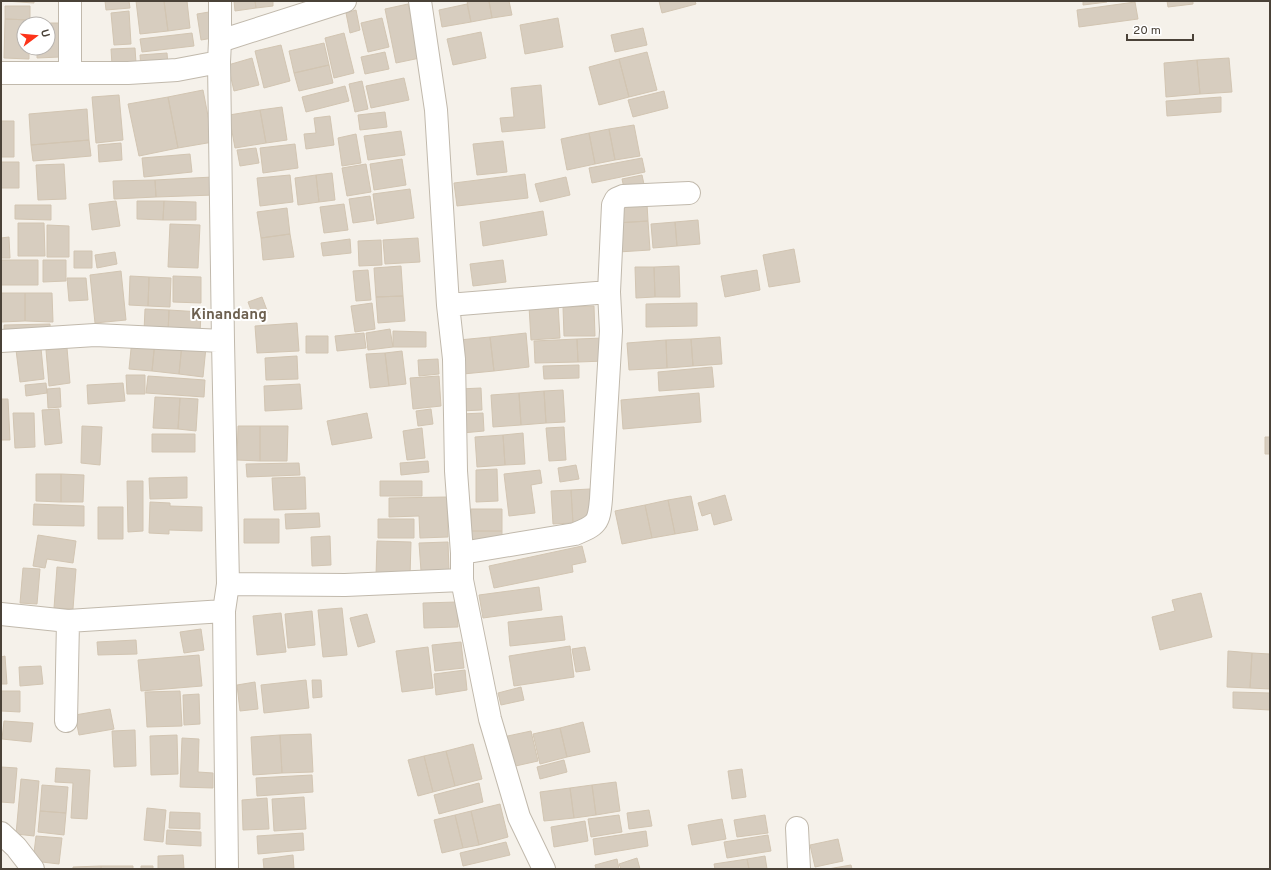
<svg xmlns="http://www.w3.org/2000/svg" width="1271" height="870" font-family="Overpass,sans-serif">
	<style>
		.building { fill: #d7cdbf; stroke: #d2c5b2 }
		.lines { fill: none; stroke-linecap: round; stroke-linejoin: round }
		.minor-casing { stroke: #c1b9ac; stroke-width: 24 }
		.minor { stroke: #fff; stroke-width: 22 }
		.labels { text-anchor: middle; stroke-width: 4; stroke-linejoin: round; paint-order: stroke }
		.quarter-label { font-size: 15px; font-weight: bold; fill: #6d604f; stroke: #fff }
	</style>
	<rect width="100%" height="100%" fill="#f5f1ea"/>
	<path class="building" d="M5 1H34V3Z
		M105 1H129L130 8 106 10Z
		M136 1H164L168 31 140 34Z
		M164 1H187L190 28 168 31Z
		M234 1H255L256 8 235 11Z
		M255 1H273V6L256 8Z
		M467 1H489L492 18 471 22Z
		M489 1H509L512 15 492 18Z
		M659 1H695L696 4 662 13Z
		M1083 1H1107V2L1083 5Z
		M1167 1H1193V4L1168 7Z
		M1135 2 1138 19 1079 27 1077 10Z
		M408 4 420 58 396 63 385 9Z
		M467 4 471 22 442 27 439 10Z
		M5 6H30V20L5 19Z
		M356 10 360 30 350 33 346 13Z
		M129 11 131 44 114 45 111 13Z
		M209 12 213 38 201 40 197 14Z
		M382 18 389 47 368 52 361 23Z
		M558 18 563 47 525 54 520 25Z
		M5 19 30 20V24H24V48H29V59L4 58Z
		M37 23H59L60 57 37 58V48H48V24Z
		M643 28 647 45 615 52 611 35Z
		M481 32 486 58 453 65 447 39Z
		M192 33 194 46 142 52 140 39Z
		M344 33 354 73 334 78 325 38Z
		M324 43 329 65 294 73 289 51Z
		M281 45 290 81 264 88 255 51Z
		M135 48 136 63 112 65 111 49Z
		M385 52 389 69 365 74 361 57Z
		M647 52 657 90 629 97 619 59Z
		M167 53 168 65 141 68 140 55Z
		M252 58 259 85 234 91 228 65Z
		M1229 58 1232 92 1200 94 1197 60Z
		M619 59 629 97 599 105 589 67Z
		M1197 60 1200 94 1166 97 1164 63Z
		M329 65 333 83 299 91 294 73Z
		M404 78 409 100 371 108 366 86Z
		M362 81 368 109 355 112 349 84Z
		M541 85 545 128 502 132 500 118 514 117 511 88Z
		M345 86 349 101 306 112 302 97Z
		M203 90 213 142 178 148 168 97Z
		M664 91 668 108 633 117 628 100Z
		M119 95 123 140 96 143 92 97Z
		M168 97 178 148 139 156 128 104Z
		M1221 97V112L1167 116 1166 101Z
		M282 107 287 140 266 143 260 110Z
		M87 109 89 140 31 145 29 114Z
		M260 110 266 143 235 148 229 115Z
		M385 112 387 127 360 130 358 115Z
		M330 116 334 145 306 149 304 134 316 133 314 118Z
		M1 121H14V157H1Z
		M634 125 640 156 615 160 609 129Z
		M609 129 615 160 595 164 589 133Z
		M401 131 405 155 368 160 364 136Z
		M589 133 595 164 567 170 561 139Z
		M356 134 361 163 342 166 338 138Z
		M89 140 91 156 33 161 31 145Z
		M503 141 507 172 477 175 473 144Z
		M121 143 122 160 99 162 98 145Z
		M295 144 298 168 263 173 260 148Z
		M256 148 259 163 240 166 237 150Z
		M190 154 192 172 144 177 142 158Z
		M642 158 645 172 592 183 589 168Z
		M402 159 406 185 374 190 370 164Z
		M1 162H19V188H1Z
		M64 164 66 199 38 200 36 165Z
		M366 164 371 192 347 196 342 168Z
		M332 173 335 200 319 202 316 175Z
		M525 174 528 198 457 206 454 183Z
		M290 175 293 202 260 206 257 178Z
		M316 175 319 202 298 205 295 178Z
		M642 175 645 189 625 193 622 179Z
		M213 177 214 195 156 197 155 180Z
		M566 177 570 195 540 202 535 184Z
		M155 180 156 197 114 199 113 181Z
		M410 189 414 218 377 224 373 194Z
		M370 196 374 220 353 223 349 199Z
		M116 201 120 226 92 230 89 204Z
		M137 201H164L163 220 137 219Z
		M164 201 196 202V220H163Z
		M344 204 348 230 324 233 320 207Z
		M647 204 648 221 616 223V205Z
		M15 205H51V220L15 219Z
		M287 208 290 234 261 238 257 212Z
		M543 211 547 235 483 246 480 222Z
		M698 220 700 244 677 246 675 222Z
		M648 221 650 250 618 252 616 223Z
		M675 222 677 246 653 248 651 224Z
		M18 223H44L45 256H18Z
		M170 224 200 225 198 268 168 267Z
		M47 225 69 226V257H47Z
		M290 234 294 257 263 260 261 238Z
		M9 237 10 258H1V238Z
		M418 238 420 262 385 264 383 240Z
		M350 239 351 253 323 256 321 243Z
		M381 240 382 265 359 266 358 241Z
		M794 249 800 282 769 287 763 255Z
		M74 251H92V268H74Z
		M115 252 117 264 97 268 95 255Z
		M1 260H38V285H1Z
		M43 260H66V281L43 282Z
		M503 260 506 282 473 286 470 264Z
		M401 266 403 296 376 297 374 268Z
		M679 266 680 297H655L654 267Z
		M635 267H654L655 297 636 298Z
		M368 270 371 300 356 301 353 271Z
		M757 270 760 290 725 297 721 276Z
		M121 271 126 320 95 323 90 275Z
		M130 276 149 277 148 306 129 305Z
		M173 276 201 277V303L173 302Z
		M149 277 171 278 170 307 148 306Z
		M67 278H86L88 300 69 301Z
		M1 293H25V321L1 322Z
		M25 293H52L53 322 25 321Z
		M403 296 405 321 378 323 376 297Z
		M262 297 268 313 254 318 248 302Z
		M372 303 375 329 355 332 351 306Z
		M697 303V326L646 327V304Z
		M558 304 560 338 531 340 529 306Z
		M594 306 595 336H564L563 307Z
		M145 309 169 310 168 333 144 331Z
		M169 310 201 312 200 334 168 333Z
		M297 323 299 351 257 353 255 326Z
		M50 324 51 337 4 338V325Z
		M390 329 393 347 368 350 366 333Z
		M393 331 426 332V347H393Z
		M364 333 366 348 337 351 335 336Z
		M526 333 529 367 494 371 490 337Z
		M306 336H328V353H306Z
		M490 337 494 371 463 374 459 340Z
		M720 337 722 364 693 366 691 339Z
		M604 338 605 361 578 362 577 339Z
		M132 339 155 341 152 371 129 369Z
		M577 339 578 362 535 363 534 341Z
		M691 339 693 366 667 368 666 340Z
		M666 340 667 368 629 370 627 343Z
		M155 341 182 344 179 374 152 371Z
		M182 344 206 347 203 377 179 374Z
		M41 348 44 379 20 382 16 350Z
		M67 348 70 383 49 386 46 350Z
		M402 351 406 384 389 386 385 353Z
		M385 353 389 386 370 388 366 354Z
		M297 356 298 379 266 380 265 358Z
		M438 359 439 374 419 376 418 360Z
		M579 365V378L544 379 543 366Z
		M712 367 714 387 659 391 658 372Z
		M126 375H145V394H127Z
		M148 376 205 380 204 397 146 393Z
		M439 376 441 406 413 409 410 378Z
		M46 383 47 393 26 396 25 385Z
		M123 383 125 401 88 404 87 385Z
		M300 384 302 409 265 411 264 386Z
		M60 388 61 407 48 408 47 389Z
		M481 388 482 410 460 411 459 389Z
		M563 390 565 422 546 423 544 391Z
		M544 391 546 423 521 425 519 393Z
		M519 393 521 425 493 427 491 395Z
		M699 393 701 422 623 429 621 400Z
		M155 397 180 398 178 429 153 428Z
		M180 398 198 399 196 431 178 429Z
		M1 399H8L10 440H1Z
		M59 409 62 443 45 445 42 410Z
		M431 409 433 424 418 426 416 411Z
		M13 413H34L35 447 15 448Z
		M367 413 372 438 332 445 327 421Z
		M483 413 484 431 462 433 461 414Z
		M82 426 102 427 100 465 81 463Z
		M238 426H260V461L237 460Z
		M260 426H288L287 461H260Z
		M564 427 566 460 549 461 546 428Z
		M422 428 425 458 407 460 403 431Z
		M523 433 525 464 505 465 503 435Z
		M152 434H195V452H152Z
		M503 435 505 465 477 467 475 437Z
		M1265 437H1270V454H1265Z
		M428 461 429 472 401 475 400 463Z
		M299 463 300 475 247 477 246 464Z
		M576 465 579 479 560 482 558 468Z
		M497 469 498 501 476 502V470Z
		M540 470 542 483 531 485 535 513 509 516 504 474Z
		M36 474H61V502L36 501Z
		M61 474 84 475 83 502H61Z
		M187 477V498L150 499 149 478Z
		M305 477 306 509 274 510 272 478Z
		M127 481H143V531L128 532Z
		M380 481H422V496H380Z
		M590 489 592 521 573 523 571 490Z
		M571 490 573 523 553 524 551 491Z
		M725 495 732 520 714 525 711 513 702 516 698 503Z
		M691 496 698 530 675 534 668 500Z
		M447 497 448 537 420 538 419 516 389 517V498Z
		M668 500 675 534 652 538 645 505Z
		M150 502 170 503V506L202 507V531L169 530V534L149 533Z
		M34 504 84 506V526L33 525Z
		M645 505 652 538 622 544 615 511Z
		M98 507H123V539H98Z
		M471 509H502V531H471Z
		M319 513 320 527 286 529 285 514Z
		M244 519H279V543H244Z
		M378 519H414V538H378Z
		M471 531H502V545H471Z
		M38 535 76 541 73 563 47 559 45 568 33 566Z
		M330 536 331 565 312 566 311 537Z
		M377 541 411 542 410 577 376 576Z
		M448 542 449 570 421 571 419 543Z
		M582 546 586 562 572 565 573 572 494 588 489 566Z
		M57 567 76 569 73 609 54 608Z
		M23 568 40 569 37 604 20 603Z
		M539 587 542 610 483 618 479 595Z
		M1201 593 1212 637 1160 650 1152 617 1175 611 1172 600Z
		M457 602 458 627 424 628 423 603Z
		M342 608 347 655 323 657 318 610Z
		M312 611 315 645 288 648 285 614Z
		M281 613 286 652 257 655 253 616Z
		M367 614 375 642 358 647 350 618Z
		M562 616 565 640 510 646 508 622Z
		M201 629 204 650 184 653 180 632Z
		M136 640 137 654 98 655 97 642Z
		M461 642 464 668 435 671 432 645Z
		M570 646 574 677 514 686 509 656Z
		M428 647 433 688 402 692 396 651Z
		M585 647 590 670 576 672 572 649Z
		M1228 651 1252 653 1250 688 1227 687Z
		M1252 653 1270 654V689L1250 688Z
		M199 655 202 686 141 691 138 660Z
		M5 656 7 684H1V657Z
		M41 666 43 684 20 686 19 667Z
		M465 670 467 690 436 695 434 674Z
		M306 680 309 708 264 713 261 685Z
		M312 680H321L322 697 313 698Z
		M255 682 258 709 240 711 237 685Z
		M521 687 524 700 501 705 498 693Z
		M1 691H20V712L1 711Z
		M180 691 182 726 147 727 145 692Z
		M1233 692 1270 693V710L1233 708Z
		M199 694 200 724 184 725 183 695Z
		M110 709 114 729 79 735 75 715Z
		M4 721 33 723 31 742 2 739Z
		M583 722 590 752 567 757 560 728Z
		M560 728 567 757 540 764 533 734Z
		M135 730 136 766 114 767 112 731Z
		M531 731 538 761 511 767 503 737Z
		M311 734 313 772 282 773 280 735Z
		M177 735 178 774 151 775 150 736Z
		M280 735 282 773 253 775 251 737Z
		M182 738 199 739 198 772 213 773V788L180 787Z
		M473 744 482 779 455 786 446 751Z
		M446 751 455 786 433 792 424 756Z
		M424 756 433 792 418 796 408 760Z
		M564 760 567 772 540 779 537 767Z
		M1 767 17 768 14 803 1 802Z
		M56 768 90 770 87 819 71 818 73 783 55 782Z
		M742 769 746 797 732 799 728 771Z
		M312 775 313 792 257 796 256 778Z
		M21 779 39 781 34 836 16 834Z
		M616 782 620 811 596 815 592 785Z
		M479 783 483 802 439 814 434 795Z
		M42 785 68 787 66 813 40 811Z
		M592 785 596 815 574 818 570 788Z
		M570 788 574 818 544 821 540 792Z
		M304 797 306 829 274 831 272 799Z
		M267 798 269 829 243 830 242 800Z
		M500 804 508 837 479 845 471 811Z
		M147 808 166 810 163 842 144 840Z
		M649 810 652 826 629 829 627 813Z
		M40 811 66 813 64 835 38 832Z
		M471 811 479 845 463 848 455 815Z
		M170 812 200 813V829L169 828Z
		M455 815 463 848 442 853 434 820Z
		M619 815 622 832 591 837 588 819Z
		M765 815 768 833 737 837 734 820Z
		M722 819 726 839 692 845 688 825Z
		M585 821 588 841 554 847 551 827Z
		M167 830 201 832V846L166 844Z
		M646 831 648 846 595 855 593 839Z
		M303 833 304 850 258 854 257 836Z
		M768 835 771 851 727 858 724 842Z
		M36 836 62 838 59 864 33 861Z
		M838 839 843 861 815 867 810 845Z
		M506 842 510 855 463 866 460 853Z
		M183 855 184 869H158V856Z
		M293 855 294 869H264L263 859Z
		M765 856 767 869H749L747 859Z
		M637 858 640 869H621L619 864Z
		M617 859 619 869H596L595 865Z
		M747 859 749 869H715L714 864Z
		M851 865 852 869H828Z
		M101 866V869H73V867Z
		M101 866H133V869H101Z
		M141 866H153V869H141Z"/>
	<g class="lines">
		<g class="minor-casing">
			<path id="minor" d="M220 1V41L345 1
				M420 1 436 110 448 305 454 359 456 471 462 553V580L490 719 519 817 544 869
				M220 41 219 62 223 341 228 584 224 611 227 869
				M1 73H128L177 70 219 62
				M70 73V1
				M448 305 609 292
				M1 341 95 335 223 341
				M462 553 575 534C597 525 599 523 601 499L611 331 609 292 613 205 616 199 623 196 689 193
				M228 584 345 585 462 580
				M1 614 68 621 224 611
				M66 721 68 621
				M797 828 799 869
				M1 833 16 847 33 869"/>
		</g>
		<use href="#minor" class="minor"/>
	</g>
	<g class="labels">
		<g class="quarter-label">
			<text x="229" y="319">Kinandang</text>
		</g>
	</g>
	<rect width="1271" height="870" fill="none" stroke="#4a4238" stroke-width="4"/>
	<g transform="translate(36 36) rotate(74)"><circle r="19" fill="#ffffff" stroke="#b7b3af"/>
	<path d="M0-3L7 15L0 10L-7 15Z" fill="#fd3319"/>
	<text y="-6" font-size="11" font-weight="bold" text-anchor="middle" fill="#4a4238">U</text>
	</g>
	<path d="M1127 34v6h66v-6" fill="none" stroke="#4a4238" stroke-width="2"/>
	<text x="1133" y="34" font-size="12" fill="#4a4238" stroke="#ffffff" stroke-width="3" paint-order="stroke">20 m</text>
</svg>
